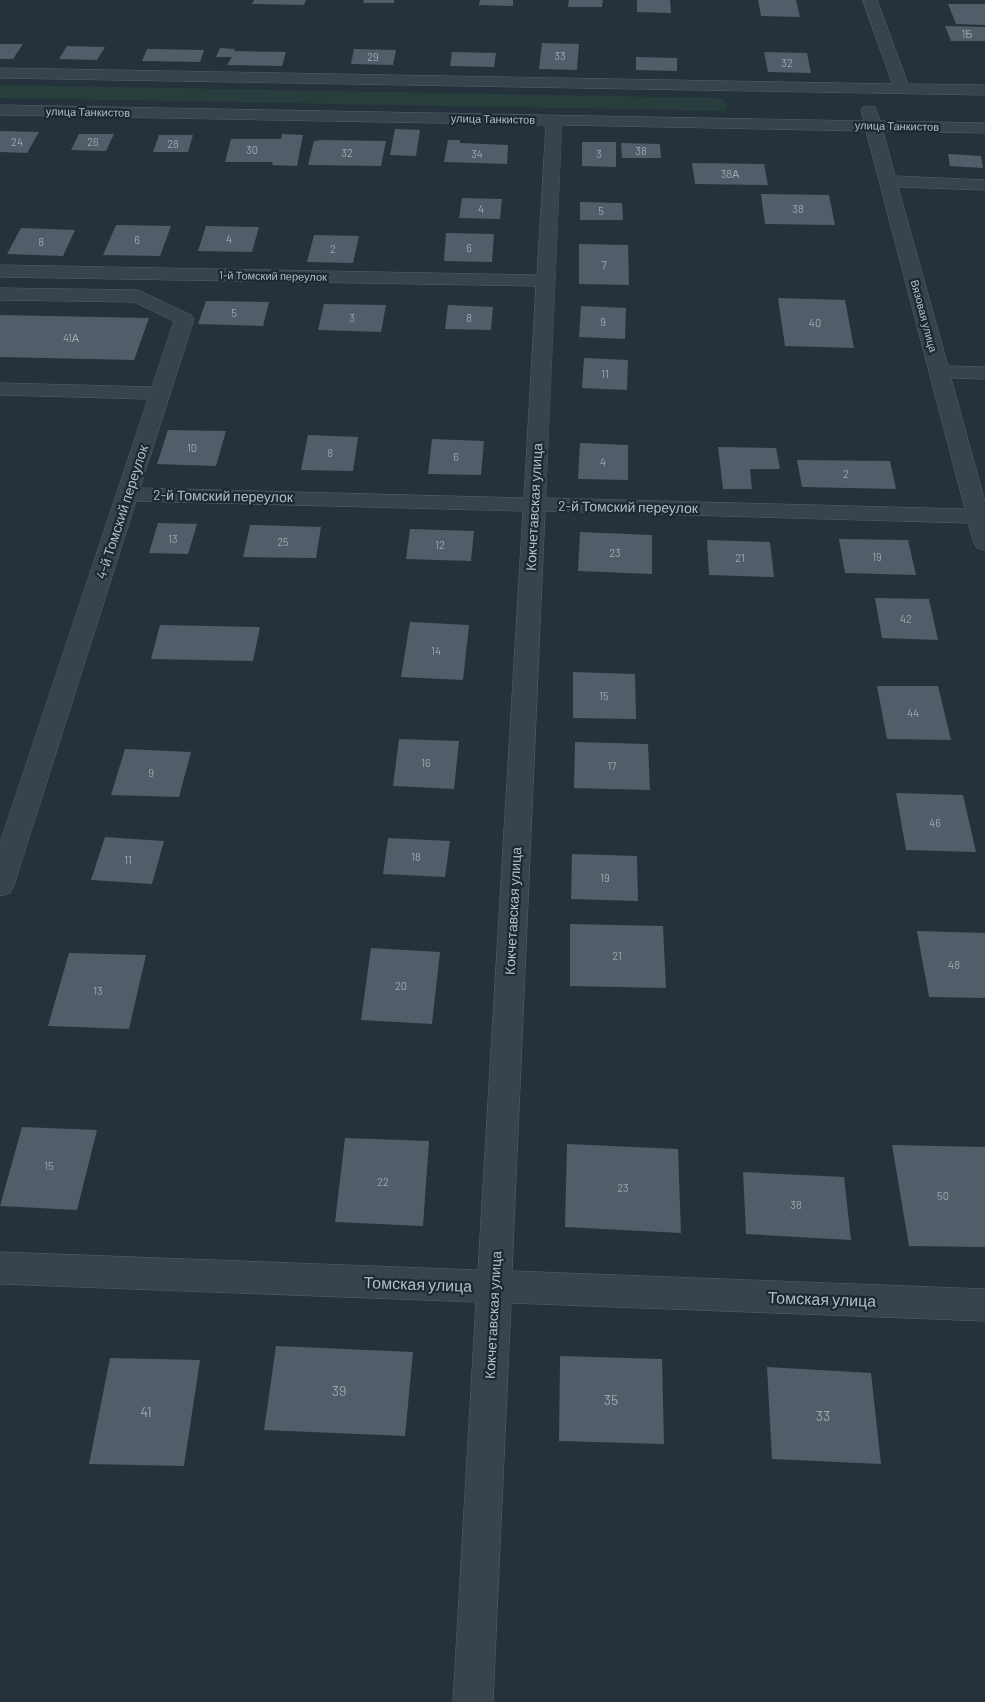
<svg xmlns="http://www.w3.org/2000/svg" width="985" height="1702" font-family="Barlow,sans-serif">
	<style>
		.green { fill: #283e3d }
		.building { fill: #515e69 }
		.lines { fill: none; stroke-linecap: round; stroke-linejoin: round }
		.minor-casing { stroke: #576169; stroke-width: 1 }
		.minor { fill: #39434b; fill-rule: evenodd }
		.labels { text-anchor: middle; stroke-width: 4.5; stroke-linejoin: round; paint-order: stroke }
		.number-label { font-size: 11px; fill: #9ba6b0 }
		.far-street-label { font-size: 11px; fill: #b4bec7; stroke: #1e2830 }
		.street-label { font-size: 14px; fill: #b4bec7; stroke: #1e2830 }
		.near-number-label { font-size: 14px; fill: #9ba6b0 }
		.near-street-label { font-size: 16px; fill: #b4bec7; stroke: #1e2830 }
	</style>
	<rect width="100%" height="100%" fill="#25313b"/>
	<path class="green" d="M0 85 722 98 728 105 724 111 0 98Z"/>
	<path class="building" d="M254 0H306L304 5 252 4Z
		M364 0H394V3H363Z
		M480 0H513V6L479 5Z
		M569 0H603L602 7H568Z
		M637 0H670L671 13 637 12Z
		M758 0H796L800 17 761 16Z
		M948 4H985V25L956 24Z
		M945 26 985 27V41H951Z
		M542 43 579 44 577 70 539 69Z
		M0 44H23L13 59H0Z
		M67 46 105 47 97 60 59 59Z
		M220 48 235 49 234 51 286 52 282 66 227 65 232 57H216Z
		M147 49 204 50 200 62 142 61Z
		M354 49 396 50 393 65 351 64Z
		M452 52 496 53 494 67 450 66Z
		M764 52 807 53 811 73 768 72Z
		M636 57 677 58V71L636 70Z
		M395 129 420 130 416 156 390 155Z
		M0 131 39 132 27 153 0 152Z
		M79 134H114L106 151 71 150Z
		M282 134 303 135 297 166 272 165 273 162H225L231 139H281Z
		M159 135H193L188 152H153Z
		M324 140 386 141 381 166 308 165 314 141Z
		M448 140H460V143L508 145 507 164 444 162Z
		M582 142H616V167L582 166Z
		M621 143 660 144 661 158H622Z
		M948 154 981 156 983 168 950 166Z
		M692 163 764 164 768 185 695 184Z
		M761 194 829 195 835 225 765 224Z
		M462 198 502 199 500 219 459 218Z
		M580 202 622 203 623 220H580Z
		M116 225 171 226 160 256 103 255Z
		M206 226 259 227 252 252 198 251Z
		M21 228 75 230 63 256 7 254Z
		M446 233 494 234 492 262 444 261Z
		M314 235 359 236 353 263 307 262Z
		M579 244 628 245 629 285 579 284Z
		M778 298 845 300 854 348 785 346Z
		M206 301 269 302 263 326 198 324Z
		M324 304 386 305 381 332 318 330Z
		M448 305 493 307 491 330 445 329Z
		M581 306 626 308 625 339 579 337Z
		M0 315 149 318 134 360 0 357Z
		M584 358 628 360 627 390 582 388Z
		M168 430 226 431 216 466 157 464Z
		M308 435 358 437 353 471 301 470Z
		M432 439 484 441 481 475 428 474Z
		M580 443 628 445V480L578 479Z
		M718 447 776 448 780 469H750L752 489H723Z
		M797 460 890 461 896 489 802 487Z
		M158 523 197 524 188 554 149 553Z
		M250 525 321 527 316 558 243 557Z
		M410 529 474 531 471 561 406 559Z
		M580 532 652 535V574L578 571Z
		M839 539 908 540 916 575 845 573Z
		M707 540 770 542 774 577 709 575Z
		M875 598 929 599 938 640 882 638Z
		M410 622 469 625 463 680 401 677Z
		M160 625 260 627 253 661 151 659Z
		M573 672 635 674 636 719 573 718Z
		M877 686H938L951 740 887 739Z
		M399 739 459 741 454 789 393 786Z
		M575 742 648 744 650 790 574 788Z
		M125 749 191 752 179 797 111 795Z
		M896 793 963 795 976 852 906 850Z
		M105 837 164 841 152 884 91 880Z
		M388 838 450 841 445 877 383 874Z
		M572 854 637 856 638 901 571 899Z
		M570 924 663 926 666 988 570 986Z
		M917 931 985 933V998L929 997Z
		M371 948 440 952 432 1024 361 1020Z
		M69 953 146 955 129 1029 48 1026Z
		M22 1127 97 1130 77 1210 0 1206Z
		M345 1138 429 1141 423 1226 335 1222Z
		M567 1144 678 1149 681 1233 565 1227Z
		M892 1145 985 1147V1247L909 1246Z
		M743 1172 844 1177 851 1240 746 1234Z
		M276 1346 413 1352 405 1436 264 1430Z
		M560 1356 662 1359 664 1444 559 1441Z
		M110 1358 200 1360 184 1466 89 1464Z
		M767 1367 871 1373 881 1464 772 1459Z"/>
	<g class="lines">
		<g class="minor-casing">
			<path id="minor" d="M863 0H877L908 84 985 85V95L0 78V68L892 84Z
				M0 105 864 121 861 110 863 107H875L880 121 985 123V133L883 131 895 176 985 180V190L898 187 948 366 985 367V379L951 378 985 502V550L977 548 974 543 968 523 545 511 512 1271 985 1289V1321L511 1303 493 1702H453L476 1302 0 1284V1252L478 1270 523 511 136 501 14 885 10 893 0 896V843L148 399 0 395V383L152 387 174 321 134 302 0 300V288L138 290 191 315 194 319 140 488 524 498 536 286 0 277V265L537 275 546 125 0 115ZM562 125 866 131 965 509 546 498Z"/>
		</g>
		<use href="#minor" class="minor"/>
	</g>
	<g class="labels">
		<g class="number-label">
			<text x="967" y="38">1Б</text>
			<text x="560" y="60">33</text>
			<text x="373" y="61">29</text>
			<text x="787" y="67">32</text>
			<text x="17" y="146">24</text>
			<text x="93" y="146">26</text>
			<text x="173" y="148">28</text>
			<text x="252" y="154">30</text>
			<text x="641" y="155">38</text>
			<text x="347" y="157">32</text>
			<text x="477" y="158">34</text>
			<text x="599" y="158">3</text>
			<text x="730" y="178">38А</text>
			<text x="481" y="213">4</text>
			<text x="798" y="213">38</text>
			<text x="601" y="215">5</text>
			<text x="229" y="243">4</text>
			<text x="137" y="244">6</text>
			<text x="41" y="246">8</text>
			<text x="469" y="252">6</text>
			<text x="333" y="253">2</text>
			<text x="604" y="269">7</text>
			<text x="234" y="317">5</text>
			<text x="352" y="322">3</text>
			<text x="469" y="322">8</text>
			<text x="603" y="326">9</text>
			<text x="815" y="327">40</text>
			<text x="71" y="342">41А</text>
			<text x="605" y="378">11</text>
			<text x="192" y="452">10</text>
			<text x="330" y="457">8</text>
			<text x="456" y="461">6</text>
			<text x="603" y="466">4</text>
			<text x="846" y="478">2</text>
			<text x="173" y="543">13</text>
			<text x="283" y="546">25</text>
			<text x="440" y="549">12</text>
			<text x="615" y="557">23</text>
			<text x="877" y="561">19</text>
			<text x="740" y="562">21</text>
			<text x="906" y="623">42</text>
			<text x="436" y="655">14</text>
			<text x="604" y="700">15</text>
			<text x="913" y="717">44</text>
			<text x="426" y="767">16</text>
			<text x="612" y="770">17</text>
			<text x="151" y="777">9</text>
			<text x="935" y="827">46</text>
			<text x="416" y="861">18</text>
			<text x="128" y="864">11</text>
			<text x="605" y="882">19</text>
			<text x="617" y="960">21</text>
			<text x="954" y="969">48</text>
			<text x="401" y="990">20</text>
			<text x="98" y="995">13</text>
			<text x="49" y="1170">15</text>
			<text x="383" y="1186">22</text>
			<text x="623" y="1192">23</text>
			<text x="943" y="1200">50</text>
			<text x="796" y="1209">38</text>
		</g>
		<g class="far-street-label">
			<text transform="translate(88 112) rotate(1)" y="4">улица Танкистов</text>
			<text transform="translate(493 119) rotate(1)" y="4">улица Танкистов</text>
			<text transform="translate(897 126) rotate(1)" y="4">улица Танкистов</text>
			<text transform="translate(273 276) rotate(1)" y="4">1-й Томский переулок</text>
			<text transform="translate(924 316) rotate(75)" y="4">Вязовая улица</text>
		</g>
		<g class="street-label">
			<text transform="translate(223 496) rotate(1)" y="5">2-й Томский переулок</text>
			<text transform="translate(534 507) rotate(-87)" y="5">Кокчетавская улица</text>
			<text transform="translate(628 507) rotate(1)" y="5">2-й Томский переулок</text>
			<text transform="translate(122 512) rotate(-72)" y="5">4-й Томский переулок</text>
			<text transform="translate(513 911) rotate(-87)" y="5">Кокчетавская улица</text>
			<text transform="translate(493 1315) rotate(-87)" y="5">Кокчетавская улица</text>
		</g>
		<g class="near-number-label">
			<text x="339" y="1396">39</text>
			<text x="611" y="1405">35</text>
			<text x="146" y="1417">41</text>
			<text x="823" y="1421">33</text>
		</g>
		<g class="near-street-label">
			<text transform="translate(418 1284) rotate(2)" y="6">Томская улица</text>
			<text transform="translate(822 1299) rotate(2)" y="6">Томская улица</text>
		</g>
	</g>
</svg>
